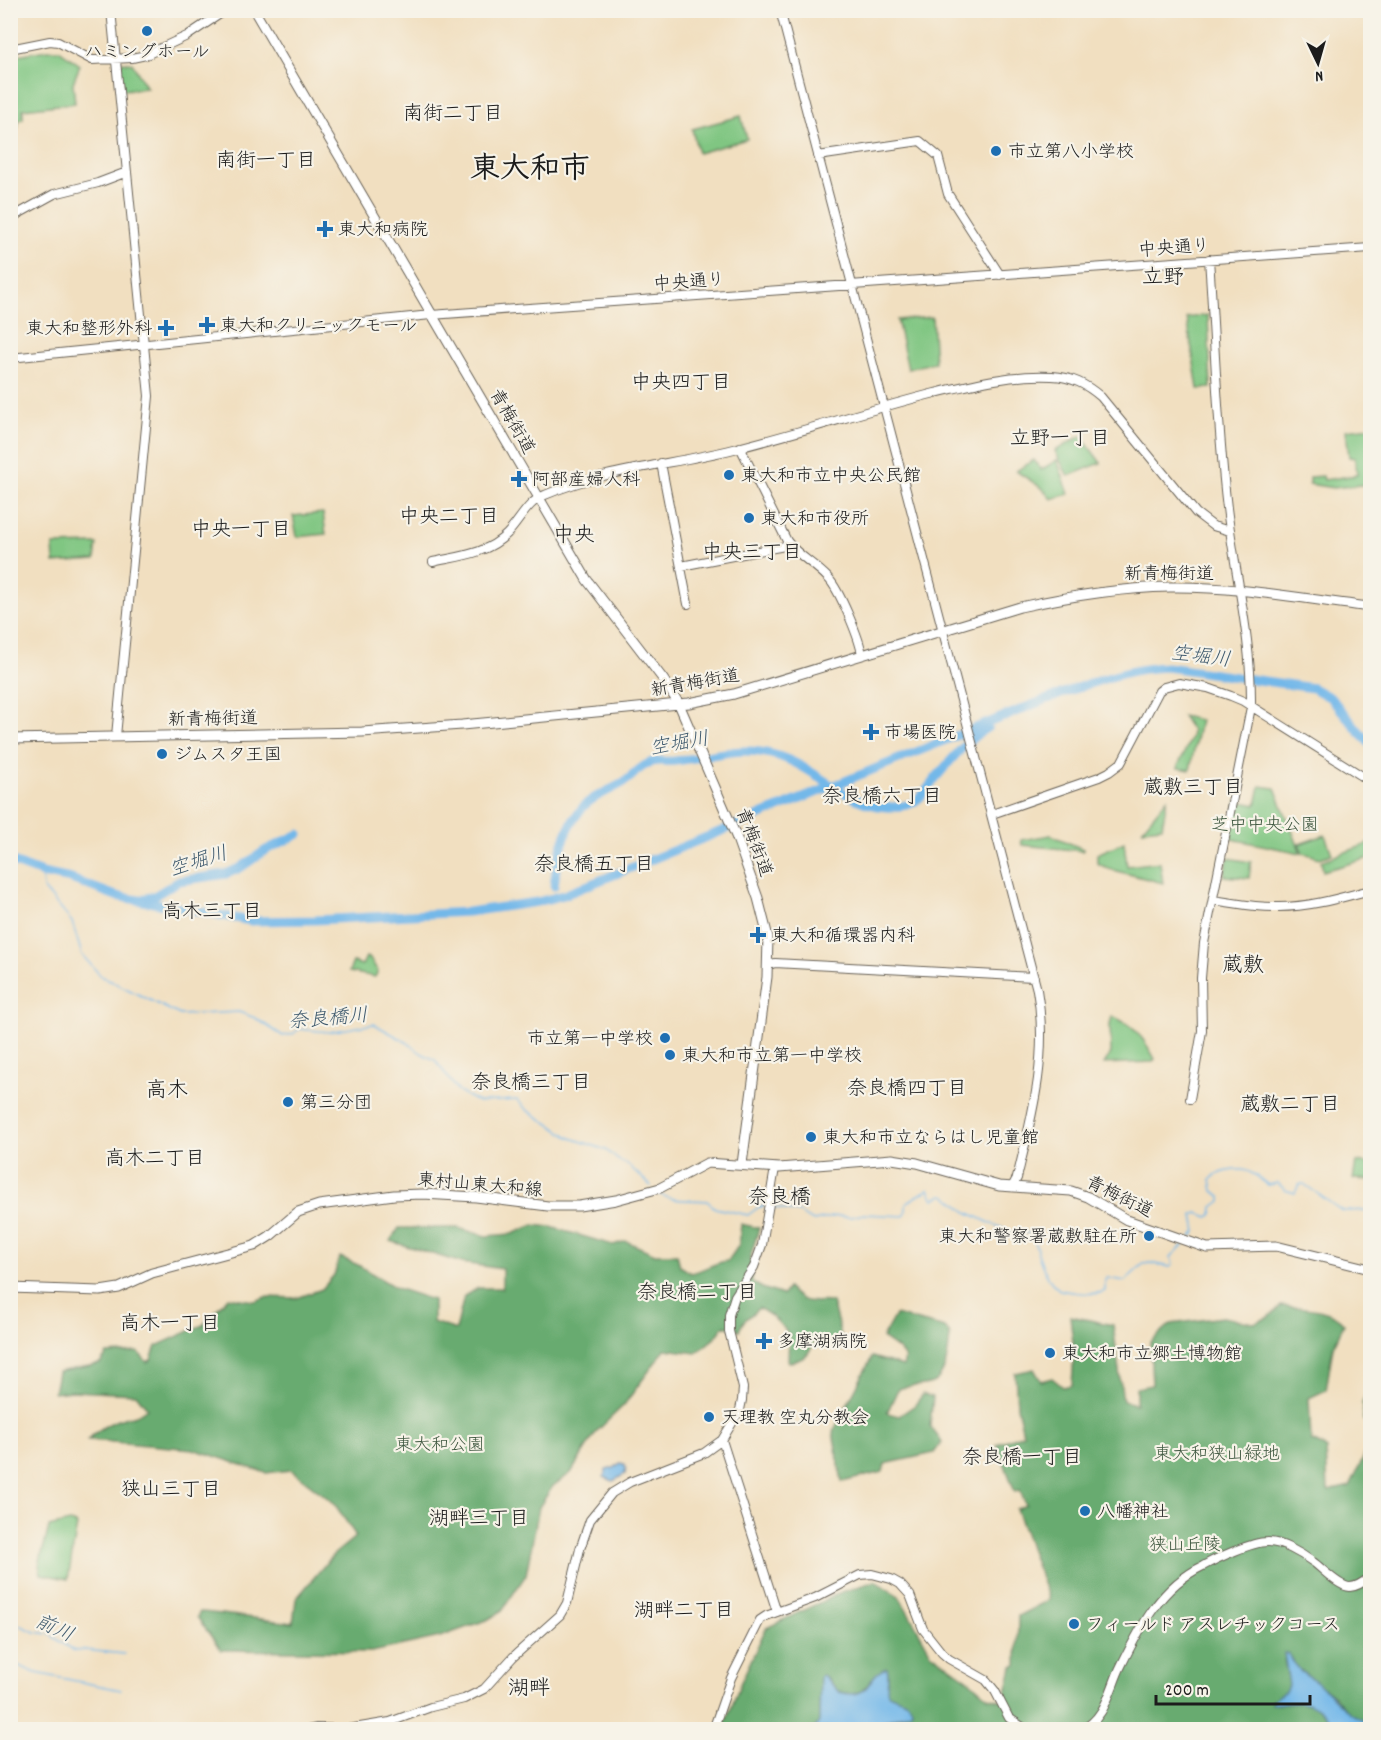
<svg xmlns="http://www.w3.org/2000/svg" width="1381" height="1740" font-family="Dekko,'Klee One',sans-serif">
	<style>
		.green { fill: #80c682; stroke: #4e714f; stroke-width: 1.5 }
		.forest { fill: #68ab70; stroke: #426446; stroke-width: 1.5 }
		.water { fill: #73b8e9; stroke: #486a82; stroke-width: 1.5 }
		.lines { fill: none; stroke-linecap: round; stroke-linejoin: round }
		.stream { stroke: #73b8e9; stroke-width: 1.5 }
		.river { stroke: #73b8e9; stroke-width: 9 }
		.minor-casing { stroke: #676055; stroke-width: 10 }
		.major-casing { stroke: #676055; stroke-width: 11 }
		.minor { stroke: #fff; stroke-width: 8 }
		.major { stroke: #fff; stroke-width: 9 }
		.poi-dot { fill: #1f6fb2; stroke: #f7f3e8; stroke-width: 2 }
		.labels { text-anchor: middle; stroke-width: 4.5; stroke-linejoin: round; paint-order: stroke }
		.poi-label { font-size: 18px; fill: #1c1c1c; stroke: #f7f3e8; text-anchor: start }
		.street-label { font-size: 18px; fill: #1c1c1c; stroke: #f7f3e8 }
		.park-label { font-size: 18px; fill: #3f5840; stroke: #f7f3e8 }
		.neighbourhood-label { font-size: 20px; fill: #1c1c1c; stroke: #f7f3e8 }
		.water-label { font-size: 20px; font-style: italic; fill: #3f5a6e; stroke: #f7f3e8 }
		.quarter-label { font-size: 21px; fill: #1c1c1c; stroke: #f7f3e8 }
		.town-label { font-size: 30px; font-weight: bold; fill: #1c1c1c; stroke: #f7f3e8 }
	</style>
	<rect width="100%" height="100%" fill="#f7f3e8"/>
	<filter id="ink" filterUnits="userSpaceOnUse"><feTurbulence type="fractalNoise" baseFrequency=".0167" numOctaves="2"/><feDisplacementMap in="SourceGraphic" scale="12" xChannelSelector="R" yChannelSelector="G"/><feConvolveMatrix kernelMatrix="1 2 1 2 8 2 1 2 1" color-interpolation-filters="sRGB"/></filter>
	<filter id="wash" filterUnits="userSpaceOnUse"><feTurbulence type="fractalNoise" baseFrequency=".008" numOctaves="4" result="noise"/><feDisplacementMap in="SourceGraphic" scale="24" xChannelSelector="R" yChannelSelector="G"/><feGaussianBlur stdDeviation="1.35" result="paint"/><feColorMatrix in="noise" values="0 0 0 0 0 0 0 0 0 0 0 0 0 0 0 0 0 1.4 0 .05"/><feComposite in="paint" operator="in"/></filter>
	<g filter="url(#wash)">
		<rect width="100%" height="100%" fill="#f1dfc0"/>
		<path class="green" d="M47 50H59L80 65 73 83 75 103 23 109V119L18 120V127H11V56Z
			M122 62 132 63 147 88 122 90 120 66Z
			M741 116 747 139 698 153 692 129Z
			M1208 315 1211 388 1198 389 1187 318Z
			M932 317 935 362 908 369 897 320Z
			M1370 427V484L1333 488 1309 484V477L1323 476 1324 480 1357 475 1355 458 1349 457 1346 430Z
			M1081 436 1101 463 1068 476 1055 451Z
			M1034 460 1041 470 1057 460 1069 494 1051 499 1042 488 1016 471Z
			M323 513 326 534 297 537 293 516Z
			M97 544 95 560 54 563 53 545Z
			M1182 716 1200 720 1190 770 1177 768 1191 738 1192 731Z
			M1260 786 1275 788 1301 853 1231 839 1237 801 1256 805Z
			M1167 799 1162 827 1142 829Z
			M1051 835 1083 849V851L1022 845 1021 840Z
			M1325 835 1332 854 1320 858 1303 853 1299 844Z
			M1124 842 1127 866 1160 862 1163 883 1109 869 1097 863V854Z
			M1370 843V858L1323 871 1321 861Z
			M1228 858 1251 862 1249 878 1224 876Z
			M366 957 370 959 378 971 375 977 349 972 353 962 362 965Z
			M1112 1016C1135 1026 1143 1037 1155 1059L1153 1062 1104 1064 1111 1053 1110 1025Z
			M1356 1162 1370 1164V1180L1353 1179Z
			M70 1522 77 1525 68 1579 41 1574 39 1565 49 1527Z"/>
		<path class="forest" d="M741 1224 759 1228 750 1258 752 1282 762 1288 783 1295 788 1288C806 1307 809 1300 832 1302L843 1343 814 1341C810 1355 802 1361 788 1362L789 1334 773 1317 759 1308 744 1321 739 1330 724 1326 716 1337 696 1353 665 1349 624 1405 596 1432 571 1473 553 1486 539 1507 526 1575 501 1612 487 1620 440 1637 372 1652 221 1650 197 1617 200 1612C232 1614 262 1620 293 1623L296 1599 332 1556 356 1536 334 1503 291 1470 266 1473 193 1449 88 1440C96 1431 110 1422 121 1419 134 1415 134 1418 147 1408L136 1394 72 1391 54 1393 58 1372 100 1364 107 1354 138 1352 147 1362 151 1360 156 1346 203 1325 228 1297 255 1301 266 1297 297 1298 322 1289 334 1275 340 1257 358 1265 396 1288 433 1300V1322L456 1330 464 1296 478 1288H502V1269L462 1263 390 1241 399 1228H458L485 1236 512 1234 534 1225 551 1227 613 1245 626 1241 655 1254H677L680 1266 691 1273C705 1270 714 1262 728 1261L739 1245Z
			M1281 1306C1301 1308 1331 1307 1344 1324L1333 1347 1326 1390 1309 1398 1311 1441 1326 1448 1328 1491 1350 1486 1369 1446H1370V1724L1350 1713 1334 1696 1299 1669 1290 1656 1286 1653C1280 1664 1295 1682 1286 1692 1282 1695 1276 1698 1272 1700L1275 1704C1312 1700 1313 1700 1337 1729H874L883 1722 903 1716 912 1709C909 1699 897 1699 888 1694 885 1685 890 1676 887 1668 865 1675 871 1701 839 1692L827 1678 822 1675 820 1677 819 1722 814 1729 720 1730 728 1717 740 1684 766 1628 842 1592 875 1581 899 1596 931 1653 969 1680 988 1697 1004 1701 1012 1667 1017 1665 1018 1616 1049 1600 1016 1509 1026 1505 1020 1490 1015 1492 997 1444 1023 1434 1017 1406 1015 1373 1034 1369 1041 1381 1052 1378 1063 1387 1072 1385 1074 1352 1070 1316 1113 1325 1123 1401 1136 1404V1388L1152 1385 1150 1342 1171 1324 1223 1317 1254 1323 1269 1317Z
			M895 1315 945 1328 950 1334C949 1348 947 1377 932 1383 922 1387 909 1385 898 1389L887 1413 899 1416 915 1405 923 1394 933 1397 930 1426 942 1442 934 1453 885 1464 883 1472 842 1482 833 1432 872 1357 903 1366 905 1358 899 1350 882 1338Z
			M1370 1382V1426L1363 1420 1362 1404Z"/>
		<path class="water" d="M620 1463 624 1464 626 1468 625 1474 613 1481 604 1477 606 1470 614 1468Z
			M1284 1653 1288 1654 1301 1672 1316 1681 1350 1713 1370 1724V1729H1337C1325 1715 1317 1701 1296 1702 1288 1702 1280 1704 1272 1704V1700L1286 1691 1289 1685Z
			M887 1668C890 1677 885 1685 888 1694L908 1702 912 1709 911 1712 883 1722 874 1729H814L819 1722 820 1676 823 1675 839 1692C874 1702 865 1673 887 1668Z"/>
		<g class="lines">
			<path class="stream" d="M42 873 43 888 72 922 82 955 101 976 180 1015 239 1012 255 1018 283 1036 293 1034 299 1029 329 1032 374 1024 408 1043 421 1053 435 1060 459 1092 478 1102 517 1100 527 1110 571 1138 606 1150 618 1160 627 1164 651 1186
				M656 1192C672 1203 688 1199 707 1201L715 1208 748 1215 759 1207 766 1206
				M770 1207 800 1213 807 1218 814 1221 837 1216 851 1217 864 1214 904 1216 906 1212V1203L929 1189 934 1199 943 1195 947 1196 965 1211 992 1224 1012 1232 1030 1233 1033 1237C1038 1253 1044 1280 1060 1290 1070 1292 1097 1296 1105 1291V1280L1107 1278 1125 1281 1143 1264 1151 1263 1170 1267 1173 1265 1171 1257 1183 1245
				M1191 1237 1196 1232 1193 1215 1198 1213 1208 1217 1212 1215 1213 1207 1221 1201V1196L1213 1191 1211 1179C1216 1174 1221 1173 1228 1171 1248 1167 1252 1173 1268 1185L1278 1183 1285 1190 1295 1193 1299 1184H1304L1342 1211 1370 1210
				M10 1624 15 1623 35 1632 49 1634 75 1651 85 1650 124 1654
				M10 1662 36 1673 121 1690"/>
			<path class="river" d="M1005 717C1024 707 1046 700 1066 692 1100 680 1131 668 1167 667L1313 688 1331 698 1370 744
				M10 861 42 873 71 879 116 896 251 921 315 920 468 912 537 902 564 895 1010 714
				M554 886C557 859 564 827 584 806 595 794 614 790 627 780 635 774 641 765 652 762 660 760 667 762 675 761 712 757 740 744 778 756 821 769 857 818 907 805 922 801 929 785 939 774 953 758 969 738 988 727
				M143 899 154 896 179 881 226 874 240 868 266 850 299 834"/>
		</g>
	</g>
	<g filter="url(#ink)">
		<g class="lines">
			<g class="minor-casing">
				<path id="minor" d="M111 10 149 396 116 736
					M780 10 1037 990C1049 1054 1032 1116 1017 1178L1012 1187
					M10 49 50 41 58 42 92 60 132 58 146 55 187 36 226 10
					M818 156 920 141 938 156 948 194 1000 275
					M10 215H16L54 194 98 183 127 172
					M10 358 431 315 1370 248
					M740 447 787 541C798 556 815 564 828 578 839 589 860 639 862 655
					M661 463 688 604
					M433 562C460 556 487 554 507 534 520 521 527 502 545 495 605 469 671 465 734 449 802 432 868 410 935 393 973 384 1012 374 1052 376 1072 377 1086 384 1101 397L1196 513 1213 526 1230 531
					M681 566 790 545
					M992 814 1099 777 1109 772 1121 763 1159 691 1164 687 1179 683 1208 688 1231 696 1243 701 1370 781
					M1213 900C1235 903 1257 908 1279 907 1310 907 1340 898 1370 890
					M769 965 775 963 1034 977
					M1190 1099 1202 1031 1201 978 1204 943 1251 707C1252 640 1235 574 1227 508 1217 425 1215 342 1209 259
					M722 1440 777 1612
					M308 1730 317 1728 348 1729 390 1722 431 1707 464 1699 484 1689 513 1657 560 1615 567 1603 580 1549 590 1520 612 1493 630 1482 704 1453 722 1440 740 1410 742 1400 743 1388 729 1331V1315L735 1296 754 1267 762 1245 775 1168
					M713 1730 731 1678 760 1620 766 1616 815 1598 860 1575 872 1574 891 1579 900 1584 910 1595 923 1629 942 1653 949 1659 986 1680 995 1691 1009 1718 1027 1730
					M1080 1730C1106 1720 1110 1688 1121 1666 1140 1627 1161 1586 1203 1566 1217 1558 1252 1542 1267 1542 1281 1541 1302 1554 1313 1562 1322 1568 1339 1587 1350 1587 1357 1587 1365 1581 1370 1577"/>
			</g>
			<g class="major-casing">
				<path id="major" d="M254 10 587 580 663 679 679 704 736 836 758 898 768 937 767 977 742 1164
					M10 739 362 732 462 725 689 703 734 694 1020 607C1070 596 1118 588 1170 587 1237 586 1304 599 1370 607
					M10 1288 100 1291 119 1288 152 1273 254 1246 270 1236 298 1212 319 1205 394 1195 423 1194 476 1197 548 1206H579L616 1200 660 1188 707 1163 779 1168 892 1159 917 1163 999 1186 1071 1191 1088 1197 1127 1220 1207 1248 1276 1246 1370 1269"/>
			</g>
			<use href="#minor" class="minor"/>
			<use href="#major" class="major"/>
		</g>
	</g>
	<g class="poi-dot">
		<circle cx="147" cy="31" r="6"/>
		<circle cx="996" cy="151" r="6"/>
		<path d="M322 220h6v6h6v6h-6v6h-6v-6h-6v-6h6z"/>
		<path d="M204 316h6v6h6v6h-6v6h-6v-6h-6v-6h6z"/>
		<path d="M163 319h6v6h6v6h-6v6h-6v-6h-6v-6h6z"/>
		<circle cx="729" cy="475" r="6"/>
		<path d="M516 470h6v6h6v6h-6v6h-6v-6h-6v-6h6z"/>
		<circle cx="749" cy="518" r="6"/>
		<path d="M868 723h6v6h6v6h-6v6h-6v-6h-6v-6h6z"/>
		<circle cx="162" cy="754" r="6"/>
		<path d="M755 926h6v6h6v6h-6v6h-6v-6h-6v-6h6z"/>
		<circle cx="665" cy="1038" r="6"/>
		<circle cx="670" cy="1055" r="6"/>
		<circle cx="288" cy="1102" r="6"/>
		<circle cx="811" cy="1137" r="6"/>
		<circle cx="1149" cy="1236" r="6"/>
		<path d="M761 1332h6v6h6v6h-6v6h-6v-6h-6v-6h6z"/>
		<circle cx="1050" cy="1353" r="6"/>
		<circle cx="709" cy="1417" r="6"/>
		<circle cx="1085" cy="1511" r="6"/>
		<circle cx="1074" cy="1624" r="6"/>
	</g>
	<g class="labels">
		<g class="poi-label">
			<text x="147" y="57" text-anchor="middle">ハミングホール</text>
			<text x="1008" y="157">市立第八小学校</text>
			<text x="338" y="235">東大和病院</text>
			<text x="220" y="331">東大和クリニックモール</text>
			<text x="152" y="334" text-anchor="end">東大和整形外科</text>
			<text x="741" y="481">東大和市立中央公民館</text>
			<text x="532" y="485">阿部産婦人科</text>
			<text x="761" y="524">東大和市役所</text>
			<text x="884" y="738">市場医院</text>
			<text x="174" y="760">ジムスタ王国</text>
			<text x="771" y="941">東大和循環器内科</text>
			<text x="653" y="1044" text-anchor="end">市立第一中学校</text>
			<text x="682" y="1061">東大和市立第一中学校</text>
			<text x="300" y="1108">第三分団</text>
			<text x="823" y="1143">東大和市立ならはし児童館</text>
			<text x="1137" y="1242" text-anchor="end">東大和警察署蔵敷駐在所</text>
			<text x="777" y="1347">多摩湖病院</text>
			<text x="1062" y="1359">東大和市立郷土博物館</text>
			<text x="721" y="1423">天理教 空丸分教会</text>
			<text x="1097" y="1517">八幡神社</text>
			<text x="1086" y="1630">フィールド アスレチックコース</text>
		</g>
		<g class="street-label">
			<text transform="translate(1174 247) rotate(-4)" y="6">中央通り</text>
			<text transform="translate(689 281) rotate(-4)" y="6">中央通り</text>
			<text transform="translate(513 421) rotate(60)" y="6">青梅街道</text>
			<text x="1169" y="579">新青梅街道</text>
			<text transform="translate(695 682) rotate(-10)" y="6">新青梅街道</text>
			<text transform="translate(213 718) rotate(-1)" y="6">新青梅街道</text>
			<text transform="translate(755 842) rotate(69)" y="6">青梅街道</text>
			<text transform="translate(480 1184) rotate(5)" y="6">東村山東大和線</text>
			<text transform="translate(1120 1196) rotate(26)" y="6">青梅街道</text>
		</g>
		<g class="park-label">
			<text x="1265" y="830">芝中中央公園</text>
			<text x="440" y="1450">東大和公園</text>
			<text x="1217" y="1459">東大和狭山緑地</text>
			<text x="1185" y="1550">狭山丘陵</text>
		</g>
		<g class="neighbourhood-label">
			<text x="453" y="119">南街二丁目</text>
			<text x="266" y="166">南街一丁目</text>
			<text x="681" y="388">中央四丁目</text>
			<text x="1060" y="444">立野一丁目</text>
			<text x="449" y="522">中央二丁目</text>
			<text x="241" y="535">中央一丁目</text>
			<text x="752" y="558">中央三丁目</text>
			<text x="1193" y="793">蔵敷三丁目</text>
			<text x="882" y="802">奈良橋六丁目</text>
			<text x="594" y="870">奈良橋五丁目</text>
			<text x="212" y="917">高木三丁目</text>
			<text x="531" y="1088">奈良橋三丁目</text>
			<text x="907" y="1094">奈良橋四丁目</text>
			<text x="1290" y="1110">蔵敷二丁目</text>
			<text x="155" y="1164">高木二丁目</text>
			<text x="697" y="1298">奈良橋二丁目</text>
			<text x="170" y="1329">高木一丁目</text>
			<text x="1022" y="1463">奈良橋一丁目</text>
			<text x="171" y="1495">狭山三丁目</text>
			<text x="479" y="1524">湖畔三丁目</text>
			<text x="684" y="1616">湖畔二丁目</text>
		</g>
		<g class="water-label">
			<text transform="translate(1201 655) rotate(7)" y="7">空堀川</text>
			<text transform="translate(679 742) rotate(-10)" y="7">空堀川</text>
			<text transform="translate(198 860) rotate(-17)" y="7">空堀川</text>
			<text transform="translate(328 1017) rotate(-5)" y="7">奈良橋川</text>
			<text transform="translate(55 1627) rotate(24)" y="7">前川</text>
		</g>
		<g class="quarter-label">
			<text x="1163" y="283">立野</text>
			<text x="574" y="541">中央</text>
			<text x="1243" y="971">蔵敷</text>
			<text x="167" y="1096">高木</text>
			<text x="779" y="1203">奈良橋</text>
			<text x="529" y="1694">湖畔</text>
		</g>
		<g class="town-label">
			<text x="530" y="177">東大和市</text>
		</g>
	</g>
	<rect width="1381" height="1740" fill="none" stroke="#f7f3e8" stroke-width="36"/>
	<g transform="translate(1318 63) rotate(175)" stroke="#f7f3e8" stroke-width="4.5" paint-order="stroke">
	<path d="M0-4.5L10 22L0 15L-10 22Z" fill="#1c1c1c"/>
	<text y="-9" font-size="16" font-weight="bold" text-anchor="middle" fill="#1c1c1c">N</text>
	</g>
	<path d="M1156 1695v9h154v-9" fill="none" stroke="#1c1c1c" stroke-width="3"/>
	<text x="1165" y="1695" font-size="18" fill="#1c1c1c" stroke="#f7f3e8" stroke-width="4.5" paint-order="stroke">200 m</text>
</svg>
